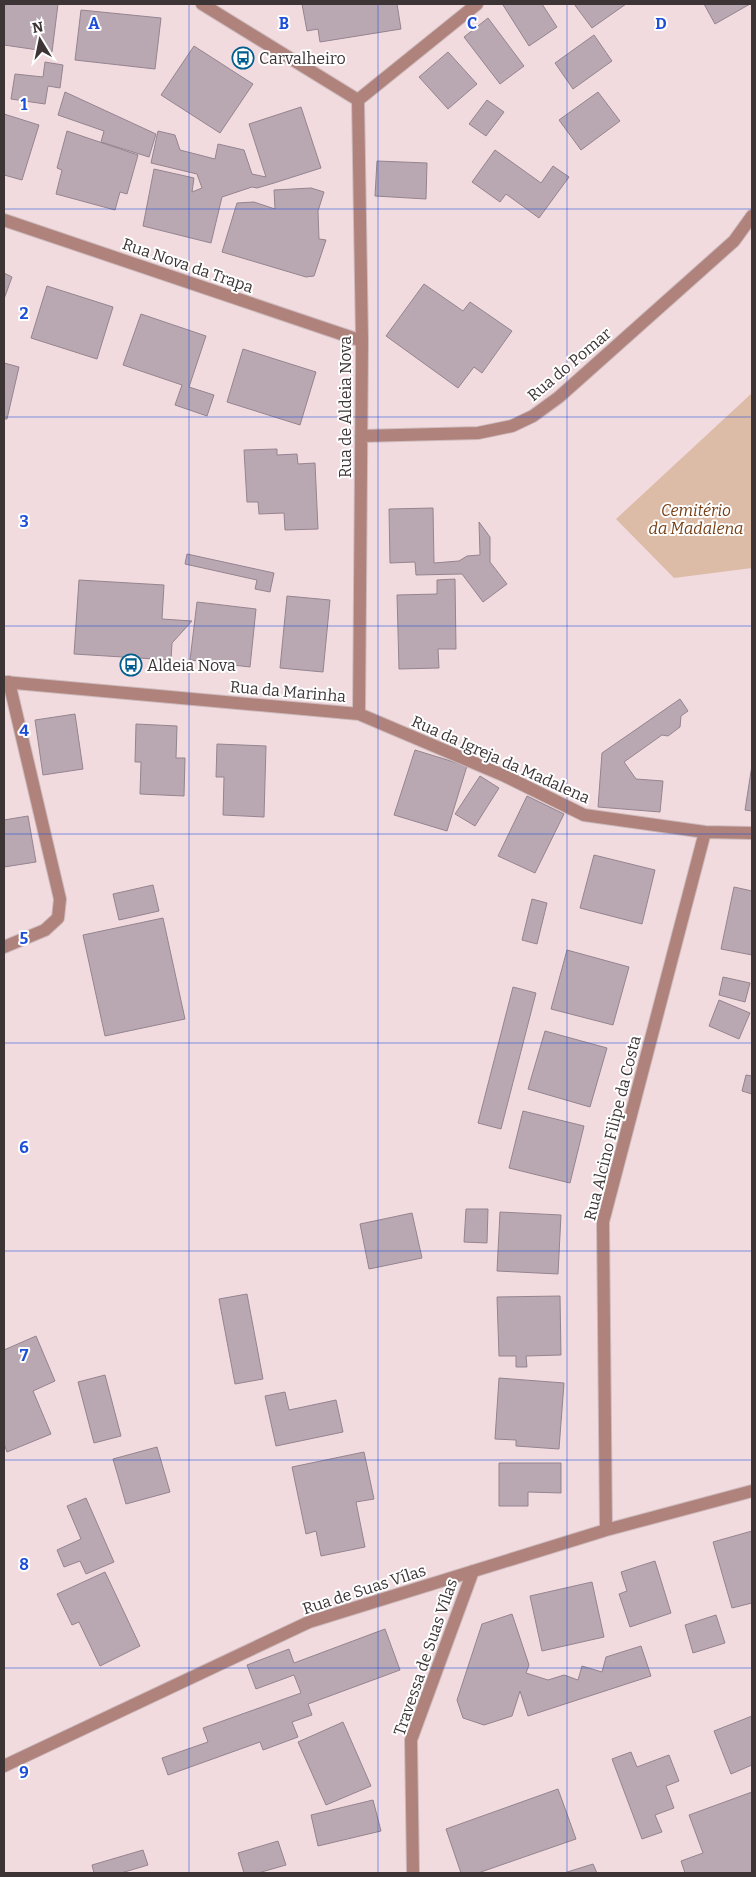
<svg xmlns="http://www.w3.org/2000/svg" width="756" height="1877" font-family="Bitter,serif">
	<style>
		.green { fill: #ddbca7 }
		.building { fill: #b9a8b2; stroke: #95848f }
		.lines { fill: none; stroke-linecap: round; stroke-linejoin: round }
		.minor-casing { stroke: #cdbabd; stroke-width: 14 }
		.minor { stroke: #af827b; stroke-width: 12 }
		.grid { fill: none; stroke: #1d4ed8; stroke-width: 1; stroke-opacity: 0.55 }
		.labels { text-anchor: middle; stroke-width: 4; stroke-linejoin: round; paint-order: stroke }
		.poi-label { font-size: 16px; fill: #3d3436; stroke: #fff; text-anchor: start }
		.street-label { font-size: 16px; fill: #3d3436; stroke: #fff }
		.park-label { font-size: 16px; font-style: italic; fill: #783f14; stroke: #fff }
		.grid-label { font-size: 16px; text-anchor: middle; font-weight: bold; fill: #1d4ed8; stroke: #fff; stroke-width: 4; stroke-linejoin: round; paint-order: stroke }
	</style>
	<rect width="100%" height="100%" fill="#f1dbdf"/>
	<path class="green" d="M752 393V568L674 578 616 519Z"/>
	<path class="building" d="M4 4H58L52 52 4 45Z
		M302 4H397L401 29 320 42 318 29 307 31Z
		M505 4H542L557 27 529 46 503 5Z
		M574 4H626L592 28Z
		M704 4H750L715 24Z
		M81 10 161 18 155 69 75 60Z
		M488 18 524 66 500 84 464 37Z
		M594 35 612 61 573 89 555 63Z
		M194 46 253 84 220 133 161 95Z
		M448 52 477 84 448 109 419 77Z
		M45 62 63 65 60 88 48 86 45 104 11 99 15 74 43 77Z
		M65 92 156 134 149 157 101 142 104 131 58 115Z
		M598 92 620 121 581 150 559 120Z
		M487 100 504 112 486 136 469 124Z
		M301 107 321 168 274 183 257 188 252 187 222 197 211 243 143 226 154 169 194 178 192 192 202 188 197 174 151 163 158 131 175 135 180 150 215 159 218 144 244 150 252 174 266 177 249 124Z
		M4 114 39 125 22 180 4 175Z
		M67 131 138 155 127 194 120 192 115 210 56 194 62 170 57 168Z
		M495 150 541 183 553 166 569 177 539 218 506 194 500 202 472 182Z
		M377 161 427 163 426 199 375 196Z
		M311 188 324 192 318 211 319 239 326 240 314 276 306 277 222 252 237 203 254 202 275 209 274 190Z
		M4 273 12 277 4 299Z
		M424 284 463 311 470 302 512 331 482 373 474 367 458 388 386 336Z
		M47 286 113 307 97 359 31 338Z
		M141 314 206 336 189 387 214 395 207 416 175 405 182 385 123 365Z
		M243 349 316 372 300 425 227 402Z
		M4 363 19 367 7 419H4Z
		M277 449V455L297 454 298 464 315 463 318 529 285 530 284 513 259 514 258 502H247L244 450Z
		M433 508 434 563 459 561 467 556 480 555 479 522 490 537V562L507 584 483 602 462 574 416 575 415 562 390 563 389 509Z
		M187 554 274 573 270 592 255 589 257 580 185 564Z
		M455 579 456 649H438L439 668 399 669 397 595 437 594V580Z
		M79 580 164 585 162 619 192 621 172 643 171 660 74 654Z
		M287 596 330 600 323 672 280 668Z
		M197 602 256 609 250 667 190 660Z
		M680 699 688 711 681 716 680 727 668 736 662 735 624 762 636 779 663 781 660 812 598 807 602 753Z
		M75 714 83 769 43 775 35 720Z
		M136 724 177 726 176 758H185L184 796 140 794 141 762H135Z
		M217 744 266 746 264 817 223 815 224 777H216Z
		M415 750 467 766 447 831 394 815Z
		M752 765V811L745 810Z
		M480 776 499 788 475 826 455 814Z
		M527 796 564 814 535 873 498 856Z
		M28 816 36 862 4 867V820Z
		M594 855 655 870 642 924 580 908Z
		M153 885 159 911 119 920 113 894Z
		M734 887 752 891V955L721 949Z
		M532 899 547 903 537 944 522 940Z
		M163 918 185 1019 105 1036 83 935Z
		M567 950 629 967 613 1025 551 1009Z
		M723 977 750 983 745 1002 719 995Z
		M513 987 536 993 501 1129 478 1123Z
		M719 1000 750 1013 739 1039 709 1026Z
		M545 1031 607 1048 590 1107 528 1089Z
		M746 1075 752 1076V1094L742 1091Z
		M523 1111 584 1126 570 1183 509 1168Z
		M466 1209H488L487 1243 464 1242Z
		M500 1212 561 1215 558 1274 497 1271Z
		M412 1213 422 1258 369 1269 360 1224Z
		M247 1294 263 1379 235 1384 219 1299Z
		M560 1296 561 1355 526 1356 527 1367H516V1356H499L497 1297Z
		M36 1336 55 1381 33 1391 51 1434 7 1452 4 1444V1350Z
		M105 1375 121 1436 94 1443 78 1382Z
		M499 1378 564 1383 559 1449 516 1446V1440L495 1439Z
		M285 1392 289 1410 336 1400 343 1432 276 1446 265 1396Z
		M157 1447 170 1492 126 1504 113 1459Z
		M364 1452 374 1499 356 1502 365 1547 321 1556 316 1531 306 1534 292 1467Z
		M499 1463H561V1493L528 1492V1506H499Z
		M86 1498 114 1562 86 1574 80 1561 64 1567 57 1550 81 1539 67 1506Z
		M752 1531V1603L732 1608 713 1542Z
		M655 1561 671 1613 630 1627 619 1594 627 1591 621 1572Z
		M105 1572 140 1646 100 1666 79 1622 72 1625 57 1594Z
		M592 1582 604 1637 542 1651 530 1596Z
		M512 1614 529 1665 526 1673 548 1680 564 1675 578 1680 582 1666 602 1672 606 1657 641 1646 651 1676 528 1716 520 1691 512 1716 484 1725 463 1718 457 1700 482 1624Z
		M716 1615 725 1643 693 1653 685 1625Z
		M385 1629 400 1670 308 1704 312 1715 292 1722 298 1737 263 1750 260 1742 168 1775 162 1758 208 1742 203 1728 301 1693 294 1675 256 1689 247 1665 289 1649 294 1663Z
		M752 1716V1765L731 1774 714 1731Z
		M343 1722 371 1786 326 1805 298 1742Z
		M631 1752 637 1767 669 1755 679 1781 666 1786 674 1808 655 1815 662 1832 642 1839 612 1759Z
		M558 1789 576 1839 478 1873H461L446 1829Z
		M752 1792V1873H685L681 1861 703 1853 689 1815Z
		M373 1800 381 1831 318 1846 311 1815Z
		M278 1841 286 1865 258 1873H244L238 1853Z
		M143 1850 148 1865 121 1873H94L92 1865Z
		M593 1864 597 1873H564Z"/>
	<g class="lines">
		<g class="minor-casing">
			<path id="minor" d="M202 4 358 100
				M358 100 362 341 359 714
				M358 100 477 4
				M4 220 362 341
				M361 436 478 433 512 426 533 416 559 397 734 241 752 216
				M4 682 359 714 505 776 584 815 705 832 752 833
				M4 947 45 930 58 918 60 899 9 682
				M606 1530 603 1222 705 832
				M4 1766 309 1622 606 1530 752 1491
				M413 1873 411 1740 473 1571"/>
		</g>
		<use href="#minor" class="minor"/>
	</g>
	<path class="grid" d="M189 4V1873M378 4V1873M567 4V1873M4 209H752M4 417H752M4 626H752M4 834H752M4 1043H752M4 1251H752M4 1460H752M4 1668H752"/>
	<defs>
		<g id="bus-ring" transform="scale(1.125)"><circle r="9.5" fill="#fff" stroke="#005d8e" stroke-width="1.5"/><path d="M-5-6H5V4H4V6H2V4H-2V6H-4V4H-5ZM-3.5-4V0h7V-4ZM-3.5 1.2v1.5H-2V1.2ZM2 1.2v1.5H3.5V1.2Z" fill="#005d8e"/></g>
	</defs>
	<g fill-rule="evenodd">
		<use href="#bus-ring" x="243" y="58"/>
		<use href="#bus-ring" x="131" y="665"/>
	</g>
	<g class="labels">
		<g class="poi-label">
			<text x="259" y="64">Carvalheiro</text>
			<text x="147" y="671">Aldeia Nova</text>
		</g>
		<g class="street-label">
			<text transform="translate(188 265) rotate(19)" y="6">Rua Nova da Trapa</text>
			<text transform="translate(569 364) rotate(-40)" y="6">Rua do Pomar</text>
			<text transform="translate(345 407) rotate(-90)" y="6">Rua de Aldeia Nova</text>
			<text transform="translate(288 691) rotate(5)" y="6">Rua da Marinha</text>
			<text transform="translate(501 759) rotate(24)" y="6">Rua da Igreja da Madalena</text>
			<text transform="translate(612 1128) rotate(-76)" y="6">Rua Alcino Filipe da Costa</text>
			<text transform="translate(364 1589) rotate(-18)" y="6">Rua de Suas Vílas</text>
			<text transform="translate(425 1657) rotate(-71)" y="6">Travessa de Suas Vílas</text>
		</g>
		<g class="park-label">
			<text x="696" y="516">Cemitério<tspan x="696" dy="18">da Madalena</tspan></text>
		</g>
	</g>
	<g class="grid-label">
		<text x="94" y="29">A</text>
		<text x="284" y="29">B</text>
		<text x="472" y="29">C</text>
		<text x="661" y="29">D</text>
		<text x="24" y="110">1</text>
		<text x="24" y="319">2</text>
		<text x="24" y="527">3</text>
		<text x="24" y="736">4</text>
		<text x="24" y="944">5</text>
		<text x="24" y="1153">6</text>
		<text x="24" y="1361">7</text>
		<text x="24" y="1570">8</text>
		<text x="24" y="1778">9</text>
	</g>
	<rect width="756" height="1877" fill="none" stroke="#3d3436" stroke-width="10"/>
	<g transform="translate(40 40) rotate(350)" stroke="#ffffff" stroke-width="4" paint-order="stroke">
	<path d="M0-4L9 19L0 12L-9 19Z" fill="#3d3436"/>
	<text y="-8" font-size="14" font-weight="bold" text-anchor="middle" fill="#3d3436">N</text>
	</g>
</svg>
